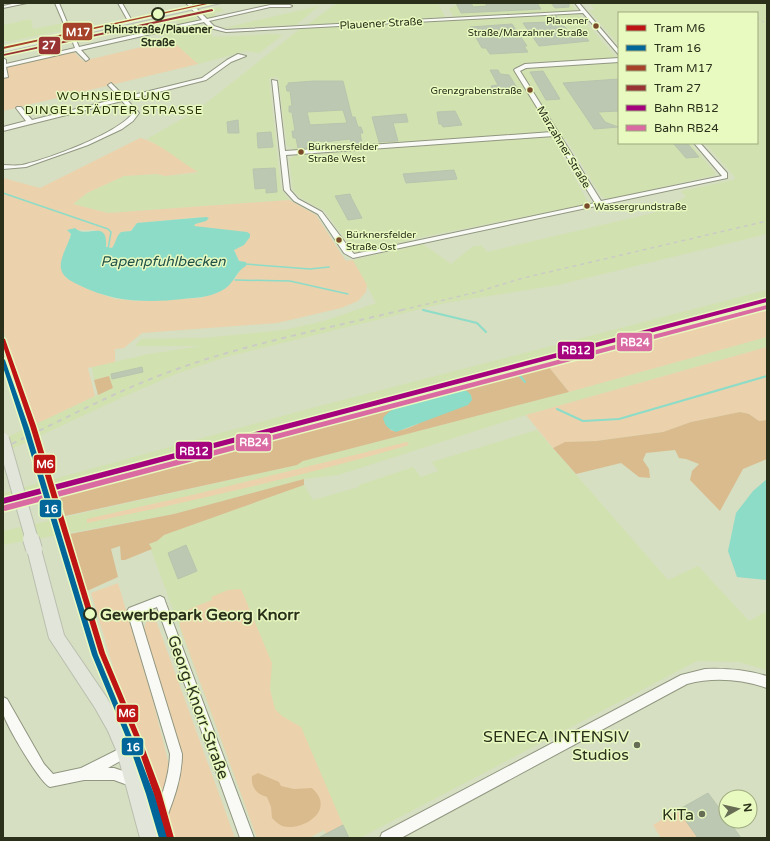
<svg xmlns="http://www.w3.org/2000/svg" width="770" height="841" font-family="'Varela Round',sans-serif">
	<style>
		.built { fill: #d2e1b0 }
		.green { fill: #ebd2ac; fill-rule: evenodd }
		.forest { fill: #dabb8e; fill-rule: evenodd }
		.water { fill: #8cdcc7 }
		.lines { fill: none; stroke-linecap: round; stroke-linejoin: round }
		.stream-far1 { stroke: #8cdcc7; stroke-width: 1.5 }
		.stream { stroke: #8cdcc7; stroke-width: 2 }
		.building { fill: #bdc8b2; stroke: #b8c4ad; fill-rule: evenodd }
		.minor-casing { stroke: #909680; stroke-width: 2 }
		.major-casing { stroke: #babfaf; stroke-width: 2 }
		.minor { fill: #f9faf6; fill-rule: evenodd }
		.major { fill: #e2e5da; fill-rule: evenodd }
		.rail-far2 { stroke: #c9cbc4; stroke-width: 1; stroke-dasharray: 3 3; stroke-linecap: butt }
		.rail-far1 { stroke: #c9cbc4; stroke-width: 1.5; stroke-dasharray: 4 4; stroke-linecap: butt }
		.rail { stroke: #c9cbc4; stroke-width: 2; stroke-dasharray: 5 5; stroke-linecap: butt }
		.major-bridge-far1-casing { stroke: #babfaf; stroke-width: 14; stroke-linecap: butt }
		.major-bridge-casing { stroke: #babfaf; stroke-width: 18; stroke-linecap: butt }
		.major-bridge-far1 { stroke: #e2e5da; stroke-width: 12 }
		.major-bridge { stroke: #e2e5da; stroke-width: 16 }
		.rail-1-casing { stroke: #e9fac1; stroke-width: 3 }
		.rail-2-casing { stroke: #e9fac1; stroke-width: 3 }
		.rail-1 { fill: #a5027d; fill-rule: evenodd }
		.rail-2 { fill: #da6ba2; fill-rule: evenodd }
		.tram-1-casing { stroke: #e9fac1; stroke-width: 3 }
		.tram-2-casing { stroke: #e9fac1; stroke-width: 3 }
		.tram-3-casing { stroke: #e9fac1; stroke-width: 3 }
		.tram-4-casing { stroke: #e9fac1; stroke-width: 3 }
		.tram-1 { fill: #be1414; fill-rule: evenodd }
		.tram-2 { fill: #069; fill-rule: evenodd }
		.tram-3 { fill: #a6422a; fill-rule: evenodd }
		.tram-4 { fill: #933; fill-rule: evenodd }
		.stop-dot { fill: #e9fac1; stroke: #2a301a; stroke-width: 2 }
		.bus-dot { fill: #7a4b2a; stroke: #e9fac1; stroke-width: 1.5 }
		.poi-dot { fill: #666d54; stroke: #e9fac1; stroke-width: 1.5 }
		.labels { text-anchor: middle; stroke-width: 3; stroke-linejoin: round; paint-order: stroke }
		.far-bus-label { font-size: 10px; fill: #2a301a; stroke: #e9fac1; text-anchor: start }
		.far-street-label { font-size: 11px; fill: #2a301a; stroke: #e9fac1 }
		.far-stop-label { font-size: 11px; font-weight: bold; fill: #2a301a; stroke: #e9fac1 }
		.far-neighbourhood-label { font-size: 12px; letter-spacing: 1px; fill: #28310a; stroke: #e9fac1 }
		.water-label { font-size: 14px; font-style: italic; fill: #21524a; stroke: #e9fac1 }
		.near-stop-label { font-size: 16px; font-weight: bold; fill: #2a301a; stroke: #e9fac1; text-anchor: start }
		.near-street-label { font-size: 16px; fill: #2a301a; stroke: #e9fac1 }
		.near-poi-label { font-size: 16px; fill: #2a301a; stroke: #e9fac1; text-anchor: end }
		.line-badge { stroke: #e9fac1; stroke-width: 1.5 }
		.badge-label { font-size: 11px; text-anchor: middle; font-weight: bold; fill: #fff }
	</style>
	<rect width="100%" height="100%" fill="#d6dfc1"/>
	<path class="built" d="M337 3H438L445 17 307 25Z
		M455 3H570L575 9 574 11 454 17 449 9 456 5Z
		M589 3H767V234L558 285 445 303 226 357 176 374 123 397 3 453V439L113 388 109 376 94 380 92 367 149 354 201 346H135L141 339 204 338 284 330 324 321 376 303 353 260 423 244 451 264 472 247 481 245 487 252 653 213 686 197 681 191 734 180 735 177 705 143H757V13H619V45L589 10H595Z
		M319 6 296 25 223 28Z
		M219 7 224 11 214 13 218 17 208 19 200 11Z
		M192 13 199 21 181 25 171 17Z
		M579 14 619 61V143H690L715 173V175L610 199 605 198 602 197 566 139 554 140 589 204 412 239V240L358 252 353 250 325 211 301 198 293 190 289 159 295 155V150L287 146 278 78 276 77 269 79 281 189 289 200 108 213 73 204 87 193 124 176 157 174 165 176 197 173 147 139 196 111 300 29Z
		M31 19 33 29 63 23 65 30 7 42 4 40 3 25Z
		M199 24 214 37 275 34 283 35 259 53 246 51 198 64 161 32Z
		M767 290V302L3 506V493L308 409Z
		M767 337V347L526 415 338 475 304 479 174 514 3 545V531L297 465 303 461 569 392Z
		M537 430 668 580 698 566 749 621 767 611V670L739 662 697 661 360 838H321L326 834 324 830 309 838H257L149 544 157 541 164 535 304 485 313 500 359 487V485L413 467 421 477 438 471 432 462Z"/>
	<path class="green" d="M144 16 147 18 3 49V46Z
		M171 40 198 64 3 111V79L8 78 6 67 74 52 83 61Z
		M140 138C157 141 181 162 198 172L165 176 157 174 124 176 87 193 73 204 108 213 289 200 316 215 346 261 353 260 367 285 366 292 358 301 341 308 277 323 142 333 124 348 115 349V362L88 368 95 396 36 424 3 330V178L40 188ZM201 217 200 222 195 224 194 226 197 228 233 231 244 245 234 250 239 261 240 270 235 279 202 298 136 301 115 299 87 289 65 277V253L71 234 68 230H95L106 247 112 248C121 237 114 232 131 231L137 223Z
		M767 302V337L569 392 544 361Z
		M767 347V420L759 421 749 414 740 412 691 422 663 432 596 441 566 442 553 448 526 415Z
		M3 353 28 427 26 428 3 366Z
		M407 442 409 445C302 476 195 501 87 523V519L196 494Z
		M118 583 152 697 170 769 162 796 116 677 91 593Z
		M241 589 272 663 270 689 275 709 282 716 301 727 343 825 326 834 324 830 309 838H257L180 627C178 609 199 606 212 600L211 597 228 590Z
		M156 620 235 838H174L167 814 180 768 143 633 146 622Z
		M678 810 698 838H661L653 825Z"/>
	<path class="forest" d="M544 361 569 392 303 461 297 465 65 516 59 492ZM457 391H467C450 402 409 437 390 430L400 406Z
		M109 376 113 388 98 395 94 380Z
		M740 412 749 414 759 421 767 420V459L743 469 720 511 690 480 692 471 699 464 686 459 679 458 675 450 646 453 643 460 649 469 650 478 639 477 621 463 576 474 553 448 565 442 596 441 663 432 691 422Z
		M304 479V485L164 535 157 541 149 544 152 549 125 560H121L120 546 111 549 118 577 87 591 70 534 174 514Z
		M258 773 279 782 281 786 294 789 312 788C338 812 299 832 282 826 278 824 275 821 272 818L271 807 267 797C256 794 251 787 252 776Z"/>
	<path class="water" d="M206 217 209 218 206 221 195 224 194 226 247 232 250 234V237L244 245 234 250 239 261 246 262V266C235 272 234 285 221 291 207 298 198 297 183 299 148 303 113 302 81 286 73 282 63 278 61 269 59 258 69 244 71 234L67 230 75 228C86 240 108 217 106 247L112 248C116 243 116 236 121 232L131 231 137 223Z
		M457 391H467L471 395 472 400 468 405 396 432C388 429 385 426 383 418 393 402 439 397 457 391Z
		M767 479V580L737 577 728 551 736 513 753 491Z"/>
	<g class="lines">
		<path class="stream-far1" d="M3 193 108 229 111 232 108 249
			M245 264 310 269 329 267
			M235 280 290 281 348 294"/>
		<path class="stream" d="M423 310 477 323 486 332
			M516 371 525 382
			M557 409 583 421 619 419 767 376"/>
	</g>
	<path class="building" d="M456 3H471L473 7 487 6 485 3H537L541 9 461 13Z
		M551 3H569V7L555 8Z
		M549 16H556L568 31 581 30 589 41 539 46 523 23 553 22Z
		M512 24 527 46H524L528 52 490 54 486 48H482L470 27Z
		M490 70H498L500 74 509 75 519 91 494 92 491 86 498 85Z
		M543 71 560 99 546 100 530 72Z
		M619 79V111L598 112 605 122 618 127 594 129 563 83Z
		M314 81H343L352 117H355L358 127H361L363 133H360L362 144H352L350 139 324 142V141L311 142 312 147 298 148 296 138H293L292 131H295L292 112H289V106H292L290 91H287L286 86 288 85V83ZM343 110 347 123 310 125 307 112Z
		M455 111 462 125 443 127 441 124H439L437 112Z
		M406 114 408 122 393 123 398 141 379 142 372 117Z
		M238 120 239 133H228L227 122Z
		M271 132 273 147 258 148 257 133Z
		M673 143H687L699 157 686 158Z
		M275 168 277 192 266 193V188L255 189 253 169Z
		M454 170 457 179 406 183 403 174Z
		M350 194 352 199 362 218 348 220 335 196Z
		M142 367 143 372 112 379 111 374Z
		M186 545 197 571 178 579 168 553Z
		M708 793 726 817V821H729L741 838H698L678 810Z
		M343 825 349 838H318Z"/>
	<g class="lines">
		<g class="minor-casing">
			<path id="minor" d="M17 3H27L3 8V6Z
				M55 3H59L71 32 67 31Z
				M118 3H122L131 19H127Z
				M186 3H191L207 19 270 5H290L292 6 290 7H270L209 21 214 26 226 30 581 11 575 3H579L619 50V55L583 13 226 32 210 28 204 22 81 50 89 59 86 61 76 51 6 67 8 77 3 78V58L6 60V64L75 48 72 40 74 39 76 40 79 47 137 34 132 26 134 25 141 33 202 20Z
				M238 54 246 56 231 62 206 80 127 100 139 113 133 121 122 129 88 145 26 167 3 169V165C9 165 16 166 22 165 48 159 117 134 133 113L122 101 3 131V127L26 121 16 108 17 107H21L32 120 120 98 108 85 111 83 125 97 202 78 227 60Z
				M619 58V62L526 68 520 71 601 201 722 176 694 143H700L727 173V178L353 258 344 253 318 214 294 201 284 190 272 80 277 81 285 151 552 132 514 70 515 69 525 64ZM554 136 595 203 354 254 350 249 322 212 298 199 290 190 286 155Z
				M160 596 164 598 165 601 254 838H240L157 607 139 614 182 754C182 784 169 810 159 838H145C156 810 169 784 170 754L127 611 129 608Z
				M705 669C727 668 746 670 767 676V688C740 679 714 677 687 684L401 838H380L382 833 681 675Z
				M3 697 7 699 44 764 53 774 81 768 125 746 129 748 131 752 129 756 108 768H114L138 776 139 781 138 786 133 787 114 780H84L50 787C40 783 8 728 4 716 2 711 3 703 3 697Z"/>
		</g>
		<g class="major-casing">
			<path id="major" d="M210 3H221L3 52V48Z
				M34 543 39 545 41 549 64 635 107 698 120 720 133 752 158 838H140L117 752 108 731 95 708 49 638 27 549 29 545Z"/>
		</g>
		<use href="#minor" class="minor"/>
		<use href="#major" class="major"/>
		<path class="rail-far2" d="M757 17 767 25"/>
		<path class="rail-far1" d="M402 310 477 292 523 278 767 221"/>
		<path class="rail" d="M3 448C61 421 119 389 180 368 253 342 331 328 406 309"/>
		<g class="major-bridge-far1-casing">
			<path id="major-bridge-far1" d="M3 439 32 540"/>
		</g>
		<g class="major-bridge-casing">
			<path id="major-bridge" d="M31 539 34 549"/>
		</g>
		<use href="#major-bridge-far1" class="major-bridge-far1"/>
		<use href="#major-bridge" class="major-bridge"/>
		<g class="rail-1-casing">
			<path id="rail-1" d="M767 298V302L3 504V498Z"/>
		</g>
		<g class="rail-2-casing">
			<path id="rail-2" d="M767 305V309L5 511 3 510V506L5 505Z"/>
		</g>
		<use href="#rail-1" class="rail-1"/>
		<use href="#rail-2" class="rail-2"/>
		<g class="tram-1-casing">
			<path id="tram-1" d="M3 338 5 339 36 426 105 653 141 739 161 792 174 838H166L153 792 135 739 99 653 30 426 3 346Z"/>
		</g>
		<g class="tram-2-casing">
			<path id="tram-2" d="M3 358 5 360 29 428 98 655 134 742 154 794 167 838H159L146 794 128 742 92 655 23 428 3 367Z"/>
		</g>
		<g class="tram-3-casing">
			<path id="tram-3" d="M207 3H212L3 49V47Z"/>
		</g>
		<g class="tram-4-casing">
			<path id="tram-4" d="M212 9 213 10V11L3 56V54H4Z"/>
		</g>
		<use href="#tram-1" class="tram-1"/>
		<use href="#tram-2" class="tram-2"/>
		<use href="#tram-3" class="tram-3"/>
		<use href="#tram-4" class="tram-4"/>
	</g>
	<g class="stop-dot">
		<circle cx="158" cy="14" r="6"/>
		<circle cx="90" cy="614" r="6"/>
	</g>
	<g class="bus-dot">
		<circle cx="596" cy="26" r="3.5"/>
		<circle cx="530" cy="90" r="3.5"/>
		<circle cx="301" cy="152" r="3.5"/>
		<circle cx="587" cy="206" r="3.5"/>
		<circle cx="339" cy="240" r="3.5"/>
	</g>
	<g class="poi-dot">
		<circle cx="637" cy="745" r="4"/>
		<circle cx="702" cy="814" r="4"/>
	</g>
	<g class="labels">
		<g class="far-bus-label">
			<text x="588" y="24" text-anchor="end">Plauener<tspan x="588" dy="12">Straße/Marzahner Straße</tspan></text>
			<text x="522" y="94" text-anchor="end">Grenzgrabenstraße</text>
			<text x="308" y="150">Bürknersfelder<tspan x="308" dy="12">Straße West</tspan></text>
			<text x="594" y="210">Wassergrundstraße</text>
			<text x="346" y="238">Bürknersfelder<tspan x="346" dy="12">Straße Ost</tspan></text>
		</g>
		<g class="far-street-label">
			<text transform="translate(381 23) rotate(-3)" y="4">Plauener Straße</text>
			<text transform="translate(564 147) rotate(59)" y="4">Marzahner Straße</text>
		</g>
		<g class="far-stop-label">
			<text x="158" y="33">Rhinstraße/Plauener<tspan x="158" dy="13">Straße</tspan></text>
		</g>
		<g class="far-neighbourhood-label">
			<text x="114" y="100">WOHNSIEDLUNG<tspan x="114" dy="14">DINGELSTÄDTER STRASSE</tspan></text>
		</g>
		<g class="water-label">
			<text x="163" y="266">Papenpfuhlbecken</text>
		</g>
		<g class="near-stop-label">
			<text x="100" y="620">Gewerbepark Georg Knorr</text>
		</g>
		<g class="near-street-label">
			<text transform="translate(199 707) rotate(70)" y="6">Georg-Knorr-Straße</text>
		</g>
		<g class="near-poi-label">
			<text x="629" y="742">SENECA INTENSIV<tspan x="629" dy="18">Studios</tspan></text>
			<text x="694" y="820">KiTa</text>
		</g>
	</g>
	<g class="line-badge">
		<rect x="62" y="22" width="31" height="19" rx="4" fill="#a6422a"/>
		<rect x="38" y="36" width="23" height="19" rx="4" fill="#933"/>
		<rect x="616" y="332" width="37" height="20" rx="4" fill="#da6ba2"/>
		<rect x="557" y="341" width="38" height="19" rx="4" fill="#a5027d"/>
		<rect x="235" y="433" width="37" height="19" rx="4" fill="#da6ba2"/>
		<rect x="175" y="441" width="38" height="19" rx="4" fill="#a5027d"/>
		<rect x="33" y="454" width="23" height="20" rx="4" fill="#be1414"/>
		<rect x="39" y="499" width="23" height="19" rx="4" fill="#069"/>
		<rect x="116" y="704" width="23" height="19" rx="4" fill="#be1414"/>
		<rect x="121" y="737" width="23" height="19" rx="4" fill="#069"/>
	</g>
	<g class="badge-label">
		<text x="78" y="36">M17</text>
		<text x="49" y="49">27</text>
		<text x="635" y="346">RB24</text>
		<text x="576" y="354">RB12</text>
		<text x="254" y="446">RB24</text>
		<text x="194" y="455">RB12</text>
		<text x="45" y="468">M6</text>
		<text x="51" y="513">16</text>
		<text x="127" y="717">M6</text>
		<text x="133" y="751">16</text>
	</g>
	<rect width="770" height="841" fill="none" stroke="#2a301a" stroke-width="8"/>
	<rect x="618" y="12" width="140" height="132" fill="#e9fac1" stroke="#9da97e"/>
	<rect x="626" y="25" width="20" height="6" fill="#be1414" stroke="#9da97e"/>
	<text x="654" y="32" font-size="12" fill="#2a301a">Tram M6</text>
	<rect x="626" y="45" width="20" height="6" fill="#006699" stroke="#9da97e"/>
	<text x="654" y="52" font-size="12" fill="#2a301a">Tram 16</text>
	<rect x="626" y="65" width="20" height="6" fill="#a6422a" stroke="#9da97e"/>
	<text x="654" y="72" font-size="12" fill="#2a301a">Tram M17</text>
	<rect x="626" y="85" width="20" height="6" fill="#993333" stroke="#9da97e"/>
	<text x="654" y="92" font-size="12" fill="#2a301a">Tram 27</text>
	<rect x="626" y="105" width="20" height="6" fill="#a5027d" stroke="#9da97e"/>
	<text x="654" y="112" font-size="12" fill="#2a301a">Bahn RB12</text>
	<rect x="626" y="125" width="20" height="6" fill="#da6ba2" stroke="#9da97e"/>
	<text x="654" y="132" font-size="12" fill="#2a301a">Bahn RB24</text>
	<g transform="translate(738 809) rotate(82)"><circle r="19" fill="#e9fac1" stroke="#9da97e"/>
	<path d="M0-3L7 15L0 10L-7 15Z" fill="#666d54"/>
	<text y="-6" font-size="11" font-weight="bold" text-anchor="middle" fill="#2a301a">N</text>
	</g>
</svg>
